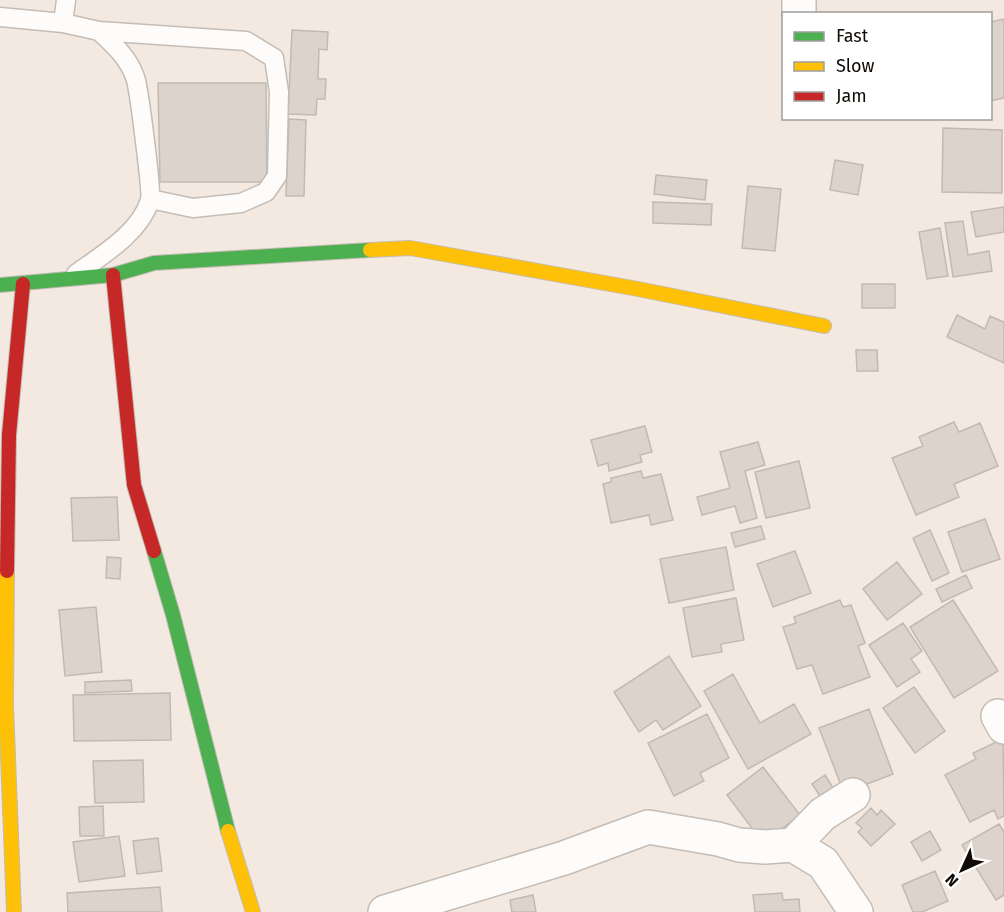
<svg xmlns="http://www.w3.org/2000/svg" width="1004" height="912" font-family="'Fira Sans',sans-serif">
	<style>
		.building { fill: #dbd3cc; stroke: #c2bab2; stroke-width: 1.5 }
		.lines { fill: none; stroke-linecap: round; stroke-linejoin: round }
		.lane-casing { stroke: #c4bcb5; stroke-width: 21 }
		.street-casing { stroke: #c4bcb5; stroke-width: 36 }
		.fast-casing { stroke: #c4bcb5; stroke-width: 16 }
		.slow-casing { stroke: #c4bcb5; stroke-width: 16 }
		.jam-casing { stroke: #c4bcb5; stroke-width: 16 }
		.lane { stroke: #fdfcfa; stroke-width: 18 }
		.street { stroke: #fdfcfa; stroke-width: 33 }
		.fast { stroke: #4caf50; stroke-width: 14 }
		.slow { stroke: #ffc107; stroke-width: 14 }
		.jam { stroke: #c62828; stroke-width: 14 }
	</style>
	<rect width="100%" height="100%" fill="#f4e9e0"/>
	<path class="building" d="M1004 19V98L990 101V22Z
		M292 30 328 32 327 50 319 49 318 79H326L325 99H317L316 115 288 114Z
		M158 83H266L267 182H160Z
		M289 119 306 120 304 196H286Z
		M943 128 1002 130V193L942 192Z
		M835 160 863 165 858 195 830 190Z
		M656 175 707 180 705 200 654 194Z
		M748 186 781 189 775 251 742 248Z
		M653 202 712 204 711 225 653 223Z
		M1004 207V232L976 237 971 212Z
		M963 221 968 255 989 251 992 271 953 277 945 223Z
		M940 228 948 276 927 279 919 232Z
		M862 284H895V308H862Z
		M957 315 985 329 990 316 1004 322V363L947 337Z
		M856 350H877L878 371H857Z
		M954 422 959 432 980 423 998 466 954 484 959 497 916 515 892 458 923 446 919 437Z
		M645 426 652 452 640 455 642 462 609 471 608 463 598 466 591 440Z
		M758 442 765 465 745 471 757 518 740 523 735 506 702 515 697 497 730 488 720 452Z
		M799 461 810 508 766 518 755 472Z
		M641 471 643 478 661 474 673 520 651 525 649 515 611 523 603 484 611 482V478Z
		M117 497 119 540 73 541 71 498Z
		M985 519 1000 559 962 572 948 532Z
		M761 526 765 539 735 547 731 533Z
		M930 530 949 573 932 581 913 538Z
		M726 547 734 590 669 603 660 559Z
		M795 551 811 593 773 607 757 564Z
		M107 557 121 558 120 579 106 578Z
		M897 562 922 594 887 620 863 589Z
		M966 575 972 588 942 602 936 589Z
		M736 598 744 640 721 644 722 652 692 657 683 608Z
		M840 600 843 607 851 605 865 643 858 646 870 677 823 694 812 665 797 669 783 627 796 623 794 617Z
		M953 600 998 671 954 698 910 627Z
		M96 607 102 672 65 676 59 610Z
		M903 623 922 651 911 659 920 672 897 687 869 645Z
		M669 656 701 706 663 730 656 720 639 732 614 692Z
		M733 674 760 723 794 704 811 734 748 769 704 691Z
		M131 680 132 691 85 693V682Z
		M914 687 945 731 915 753 883 708Z
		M170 693 171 740 74 741 73 695Z
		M869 709 893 774 844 793 819 728Z
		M707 714 729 758 700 773 704 781 674 796 648 743Z
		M1003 739 1004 816 998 819 994 810 970 822 945 775 976 759 973 753Z
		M143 760 144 802 95 803 93 761Z
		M763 767 800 815 763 843 727 795Z
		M825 775 835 791 822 799 812 784Z
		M103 806 104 836H80L79 807Z
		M871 808 877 815 881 810 895 824 871 846 858 832 862 828 856 823Z
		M999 824 1004 832V895L996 900 962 845Z
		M930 831 941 850 922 861 911 842Z
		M119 836 125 876 79 882 73 842Z
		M158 838 162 871 137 874 133 841Z
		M935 871 948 901 922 912H913L902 885Z
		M160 887 162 912H68L67 893Z
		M782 893 783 900 799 899 800 912H755L753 895Z
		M533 895 536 912H512L510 900Z"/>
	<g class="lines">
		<g class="lane-casing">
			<path id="lane" d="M0 17 63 23 99 31 246 41 274 58 279 92 277 176 266 192 241 203 193 208 150 199
				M63 23 66 0
				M76 274C102 255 140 233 150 200 152 192 139 87 135 77 128 57 113 44 99 31"/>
		</g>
		<g class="street-casing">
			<path id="street" d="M799 14V0
				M998 716 1004 727
				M793 845 823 814 853 795
				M385 912 564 858 648 827 718 839 739 845 765 847 793 845 823 863 856 912"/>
		</g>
		<g class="fast-casing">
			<path id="fast" d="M0 285 113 275 154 263 370 250
				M154 551 173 615 228 831"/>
		</g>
		<g class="slow-casing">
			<path id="slow" d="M370 250 410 248 638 289 824 326
				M7 571 6 705 14 912
				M228 831 253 912"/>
		</g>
		<g class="jam-casing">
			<path id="jam" d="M113 275 134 485 154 551
				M7 571 9 435 23 284"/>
		</g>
		<use href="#lane" class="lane"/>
		<use href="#street" class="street"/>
		<use href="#fast" class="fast"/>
		<use href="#slow" class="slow"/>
		<use href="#jam" class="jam"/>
	</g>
	<rect x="782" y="12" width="210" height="108" fill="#ffffff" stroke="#a09d9b" stroke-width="1.5"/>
	<rect x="794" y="32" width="30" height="9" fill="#4caf50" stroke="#a09d9b" stroke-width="1.5"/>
	<text x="836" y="42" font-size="18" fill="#110b06">Fast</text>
	<rect x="794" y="62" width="30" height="9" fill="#ffc107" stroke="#a09d9b" stroke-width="1.5"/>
	<text x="836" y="72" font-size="18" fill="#110b06">Slow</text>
	<rect x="794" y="92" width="30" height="9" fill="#c62828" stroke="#a09d9b" stroke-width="1.5"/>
	<text x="836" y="102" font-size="18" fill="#110b06">Jam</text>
	<g transform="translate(962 870) rotate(225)" stroke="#ffffff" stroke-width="4.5" paint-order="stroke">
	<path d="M0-4.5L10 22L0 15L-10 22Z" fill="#110b06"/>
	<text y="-9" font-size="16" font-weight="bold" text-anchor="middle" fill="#110b06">N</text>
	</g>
</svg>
